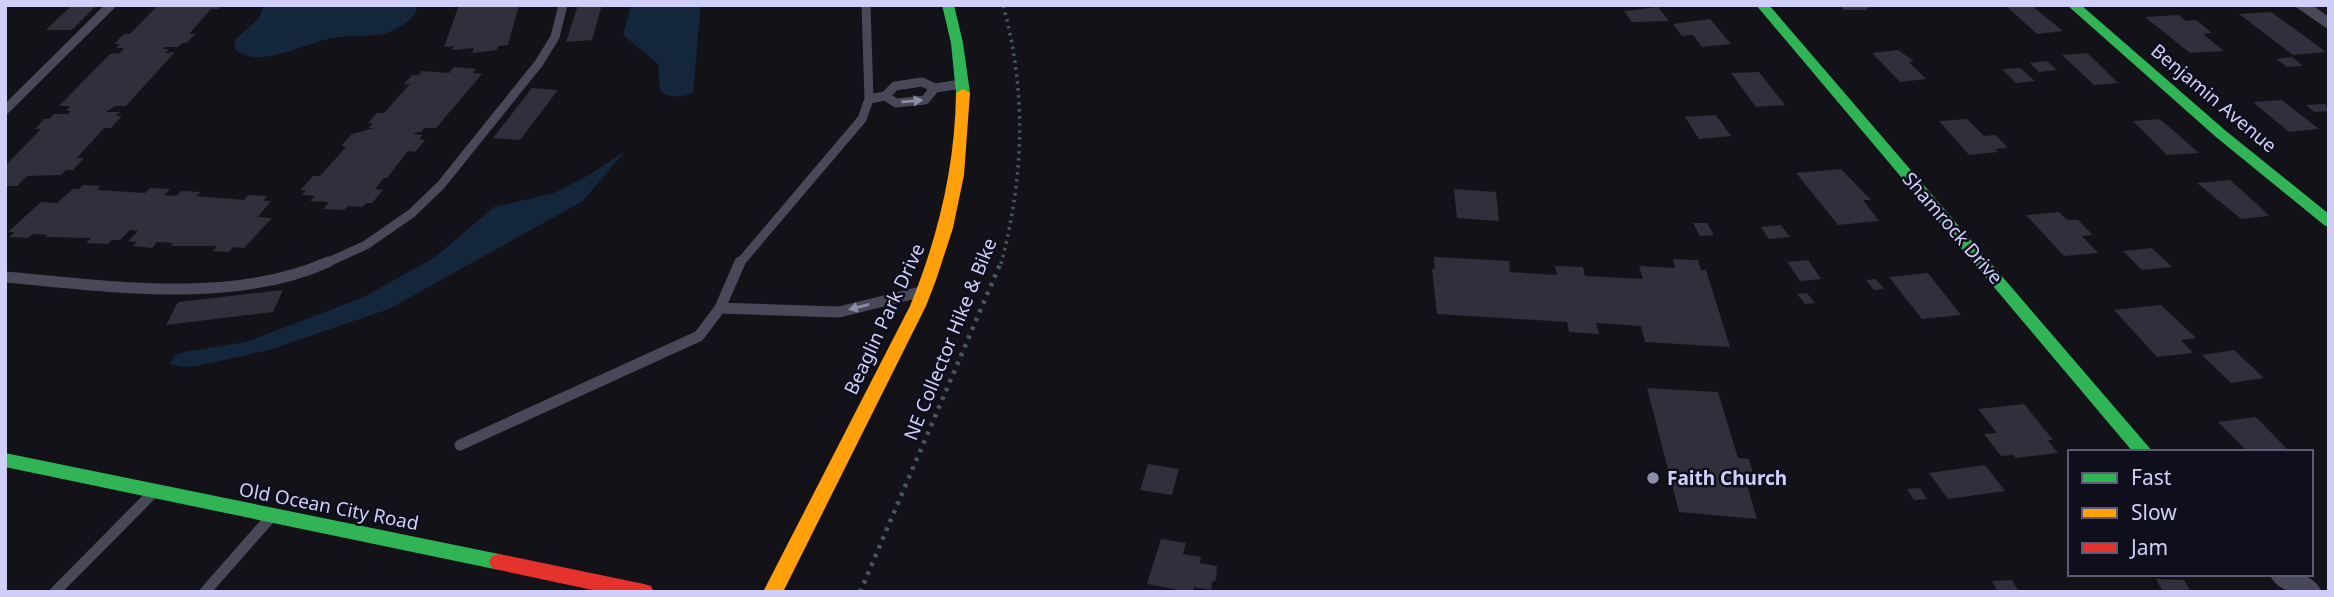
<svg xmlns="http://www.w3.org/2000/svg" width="2334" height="597" font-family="'Noto Sans',sans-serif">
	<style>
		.water { fill: #14263c }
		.building { fill: #302f3b }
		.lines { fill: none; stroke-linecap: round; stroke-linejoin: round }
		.path-far1 { stroke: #4a565f; stroke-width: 3.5; stroke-dasharray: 2.5 4.5; stroke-linecap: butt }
		.path { stroke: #4a565f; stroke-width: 4.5; stroke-dasharray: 3.5 6; stroke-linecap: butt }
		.lane-far1 { stroke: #484858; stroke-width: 9 }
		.lane { stroke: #484858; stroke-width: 11 }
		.street { fill: #484858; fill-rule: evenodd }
		.fast { fill: #30b455; fill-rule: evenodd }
		.slow { fill: #ff9f0a; fill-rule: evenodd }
		.jam { fill: #e5322d; fill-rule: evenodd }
		.oneway { fill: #8c8ca8 }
		.poi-dot { fill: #8e8daa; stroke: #0f0e1c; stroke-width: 2.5 }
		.labels { text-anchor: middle; stroke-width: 5; stroke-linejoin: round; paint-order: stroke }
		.street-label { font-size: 19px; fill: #d0cff9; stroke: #0f0e1c }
		.poi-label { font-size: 19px; font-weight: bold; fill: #d0cff9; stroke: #0f0e1c; text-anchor: start }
	</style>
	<rect width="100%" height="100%" fill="#121218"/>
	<path class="water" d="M264 5H415L417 11C411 20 402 26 392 31 372 39 353 34 333 38 306 42 258 71 235 49V40L259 18Z
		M631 5H701L693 93C682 98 668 98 660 91L658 64 623 35Z
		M625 151 583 201 389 309 269 350 197 366 182 367 169 364 176 355 184 352 246 342 364 297 435 257 494 207 554 193 589 175Z"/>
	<path class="building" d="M72 5H97L72 30H46Z
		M158 5H222L218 9H211L189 34H195L187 43H182L178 47H165L163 49H169L165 53 175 52 126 106H115L106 112H120L116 116H122L111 128H104L77 158H84L73 170H66L61 175 27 176 17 186H5V166L41 129H35L44 119H49L54 114H68L71 111H66L70 106H59L110 54 120 53 124 48H116L120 44H114L124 34H130Z
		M459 5H519L508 45 498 46 497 50 472 53 474 48 452 50 454 46 444 47Z
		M578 5H602L592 40 566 42Z
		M1840 5H1867L1870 8H1866L1868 10H1844Z
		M2031 5 2042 14 2063 31 2037 34 2007 7Z
		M1658 7 1669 21 1632 22 1624 11Z
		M2271 12 2318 46 2326 52 2293 55 2239 14Z
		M2179 15 2186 21 2196 20 2212 33 2203 34 2224 51 2190 53 2145 17Z
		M1710 19 1731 44 1702 47 1693 35 1682 36 1673 24Z
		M1898 50 1914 61 1909 62 1926 79 1900 82 1872 53Z
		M2087 53 2100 65 2118 83 2094 85 2062 55Z
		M2292 57 2303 66 2287 67 2276 59Z
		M2047 61 2057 70 2039 72 2030 63Z
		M454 67 476 69 473 73 482 74 436 128H424L421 132H416L414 134 423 135 419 139 425 140 415 152 408 151 387 178H384L375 189 383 190 372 203H367L362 207 348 206 344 210 323 209 329 202 310 201 315 196 302 195 306 190H300L313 176H320L346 147 341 146 352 134 374 128H369L373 123H368L377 113H384L410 84H404L412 75H419L422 71 449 73Z
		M2021 68 2028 75 2035 81 2016 83 2002 69Z
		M1759 72 1785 105 1756 107 1731 73Z
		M532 88 558 90 520 140 493 138Z
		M2282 100 2319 129 2289 132 2253 102Z
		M2325 104 2329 111 2314 112 2306 105Z
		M1716 115 1731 136 1699 139 1685 117Z
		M1967 119 1984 136 1996 135 2008 148 1995 149 1998 152 1969 155 1939 121Z
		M2159 119 2173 130 2199 153 2167 155 2133 121Z
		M1841 169 1871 200H1863L1879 221 1838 225 1796 173Z
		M2230 180 2258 205 2269 216 2241 219 2197 183Z
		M83 185 101 186 97 190 145 193 150 188 170 189 164 195 176 196 182 191 201 192 196 196 244 200 248 195 267 196 263 201H271L258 217 272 218 244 248 233 247 229 252 213 251 217 246H170L173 243 157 242 152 248 132 246 137 242 128 241 138 231 130 230 120 240H112L108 244 86 243 91 238 45 237 48 235 33 234 28 238 9 237 15 232H8L41 202 57 203 73 189H79Z
		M1454 189 1496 192 1499 221 1457 218Z
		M2059 212 2067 220H2078L2093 235 2082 236 2098 253 2064 256 2026 215Z
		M1693 223H1707L1714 235 1700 236Z
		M1781 225 1790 237 1769 239 1761 227Z
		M2152 248 2172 267 2142 270 2123 251Z
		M1434 257 1509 261 1510 272 1557 275 1555 266 1583 267 1585 276 1643 279 1639 266 1675 268 1673 259 1698 260 1701 270H1706L1730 347 1645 342 1641 326 1596 323 1599 334 1569 332 1567 322 1437 314 1432 269H1435Z
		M1808 260 1815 270 1821 279 1800 281 1787 262Z
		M1928 273 1961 315 1922 319 1889 277Z
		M1876 279 1884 289 1874 290 1866 280Z
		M283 290 273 312 166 325 178 302Z
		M1807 293 1815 303 1805 304 1797 294Z
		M2161 305 2196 338 2181 340 2193 353 2157 357 2114 310Z
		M2234 350 2264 378 2231 383 2202 355Z
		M1647 388 1718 392 1738 458 1749 459 1754 476 1744 475 1757 519 1679 512Z
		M2024 404 2053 440H2048L2058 453 2016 458 2013 455 2001 456 1984 434 1997 433 1978 409Z
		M2256 417 2288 450 2248 452 2218 422Z
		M1148 464 1179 469 1172 495 1140 490Z
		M1985 465 2005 491 1948 499 1929 473Z
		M1920 488 1927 499 1914 500 1907 489Z
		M1161 539 1186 543 1183 554 1201 557 1200 563 1217 566 1216 580 1212 582 1211 590 1194 587 1193 592H1190L1147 584Z
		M2156 579 2184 580 2191 592H2163Z
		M2012 580 2019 592H1998L1992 581Z"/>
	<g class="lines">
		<path class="path-far1" d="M1001 264C1024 177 1027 92 1003 5"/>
		<path class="path" d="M860 592 1001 262"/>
		<path class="lane-far1" d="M885 96 896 103 925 100 935 88
			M869 99 885 96 895 86 922 82 935 88 961 84
			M5 110 111 5
			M324 264 366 245 412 213 441 185 539 63 555 37 563 5
			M739 264 862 119 869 99 866 5"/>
		<path class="lane" d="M5 277C106 286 233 305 328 262
			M720 308 839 312 916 293
			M460 445 699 336 720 308 740 262
			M55 592 153 493
			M205 592 270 518"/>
		<path class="street" d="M2293 5H2312L2329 17V30Z
			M2269 574C2290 574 2312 570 2322 592 2301 592 2280 596 2269 574Z"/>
		<path class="fast" d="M942 5H954L963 43 970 93 968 96H958L956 93 951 43Z
			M1756 5H1769L2153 452H2133Z
			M2067 5H2081L2226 131 2329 214V227L2324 225 2216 137Z
			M5 453 499 554 506 556 509 562 506 568 499 570 5 467Z"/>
		<path class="slow" d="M963 89 970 93 964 175 953 228 936 280 926 306 783 592H763L910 306C938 237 955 168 956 93Z"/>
		<path class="jam" d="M499 554 644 584 651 586 654 592H602L499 570 492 568 489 562 492 556Z"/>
	</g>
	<defs><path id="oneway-solid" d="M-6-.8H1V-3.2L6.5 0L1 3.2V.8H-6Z" transform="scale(1.75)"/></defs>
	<g class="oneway">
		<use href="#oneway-solid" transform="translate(912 101) rotate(-5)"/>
		<use href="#oneway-solid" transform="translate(859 307) rotate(166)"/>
	</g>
	<circle class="poi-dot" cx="1653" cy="478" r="7"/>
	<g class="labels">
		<g class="street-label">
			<text transform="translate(2214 98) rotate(40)" y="7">Benjamin Avenue</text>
			<text transform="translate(1953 228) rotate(49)" y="7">Shamrock Drive</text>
			<text transform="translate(884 319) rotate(-65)" y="7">Beaglin Park Drive</text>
			<text transform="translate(950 339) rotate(-68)" y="7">NE Collector Hike &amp; Bike</text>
			<text transform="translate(329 506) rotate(11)" y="7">Old Ocean City Road</text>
		</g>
		<g class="poi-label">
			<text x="1667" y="485">Faith Church</text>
		</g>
	</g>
	<rect width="2334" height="597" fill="none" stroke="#d0cff9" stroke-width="14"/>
	<rect x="2068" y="450" width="245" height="126" fill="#0f0e1c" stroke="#5c5b74" stroke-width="2"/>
	<rect x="2082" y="473" width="35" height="10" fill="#30b455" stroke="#5c5b74" stroke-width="2"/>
	<text x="2131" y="485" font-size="21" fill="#d0cff9">Fast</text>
	<rect x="2082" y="508" width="35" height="10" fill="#ff9f0a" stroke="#5c5b74" stroke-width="2"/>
	<text x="2131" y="520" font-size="21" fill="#d0cff9">Slow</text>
	<rect x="2082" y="543" width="35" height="10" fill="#e5322d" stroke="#5c5b74" stroke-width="2"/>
	<text x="2131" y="555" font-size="21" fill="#d0cff9">Jam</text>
</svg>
